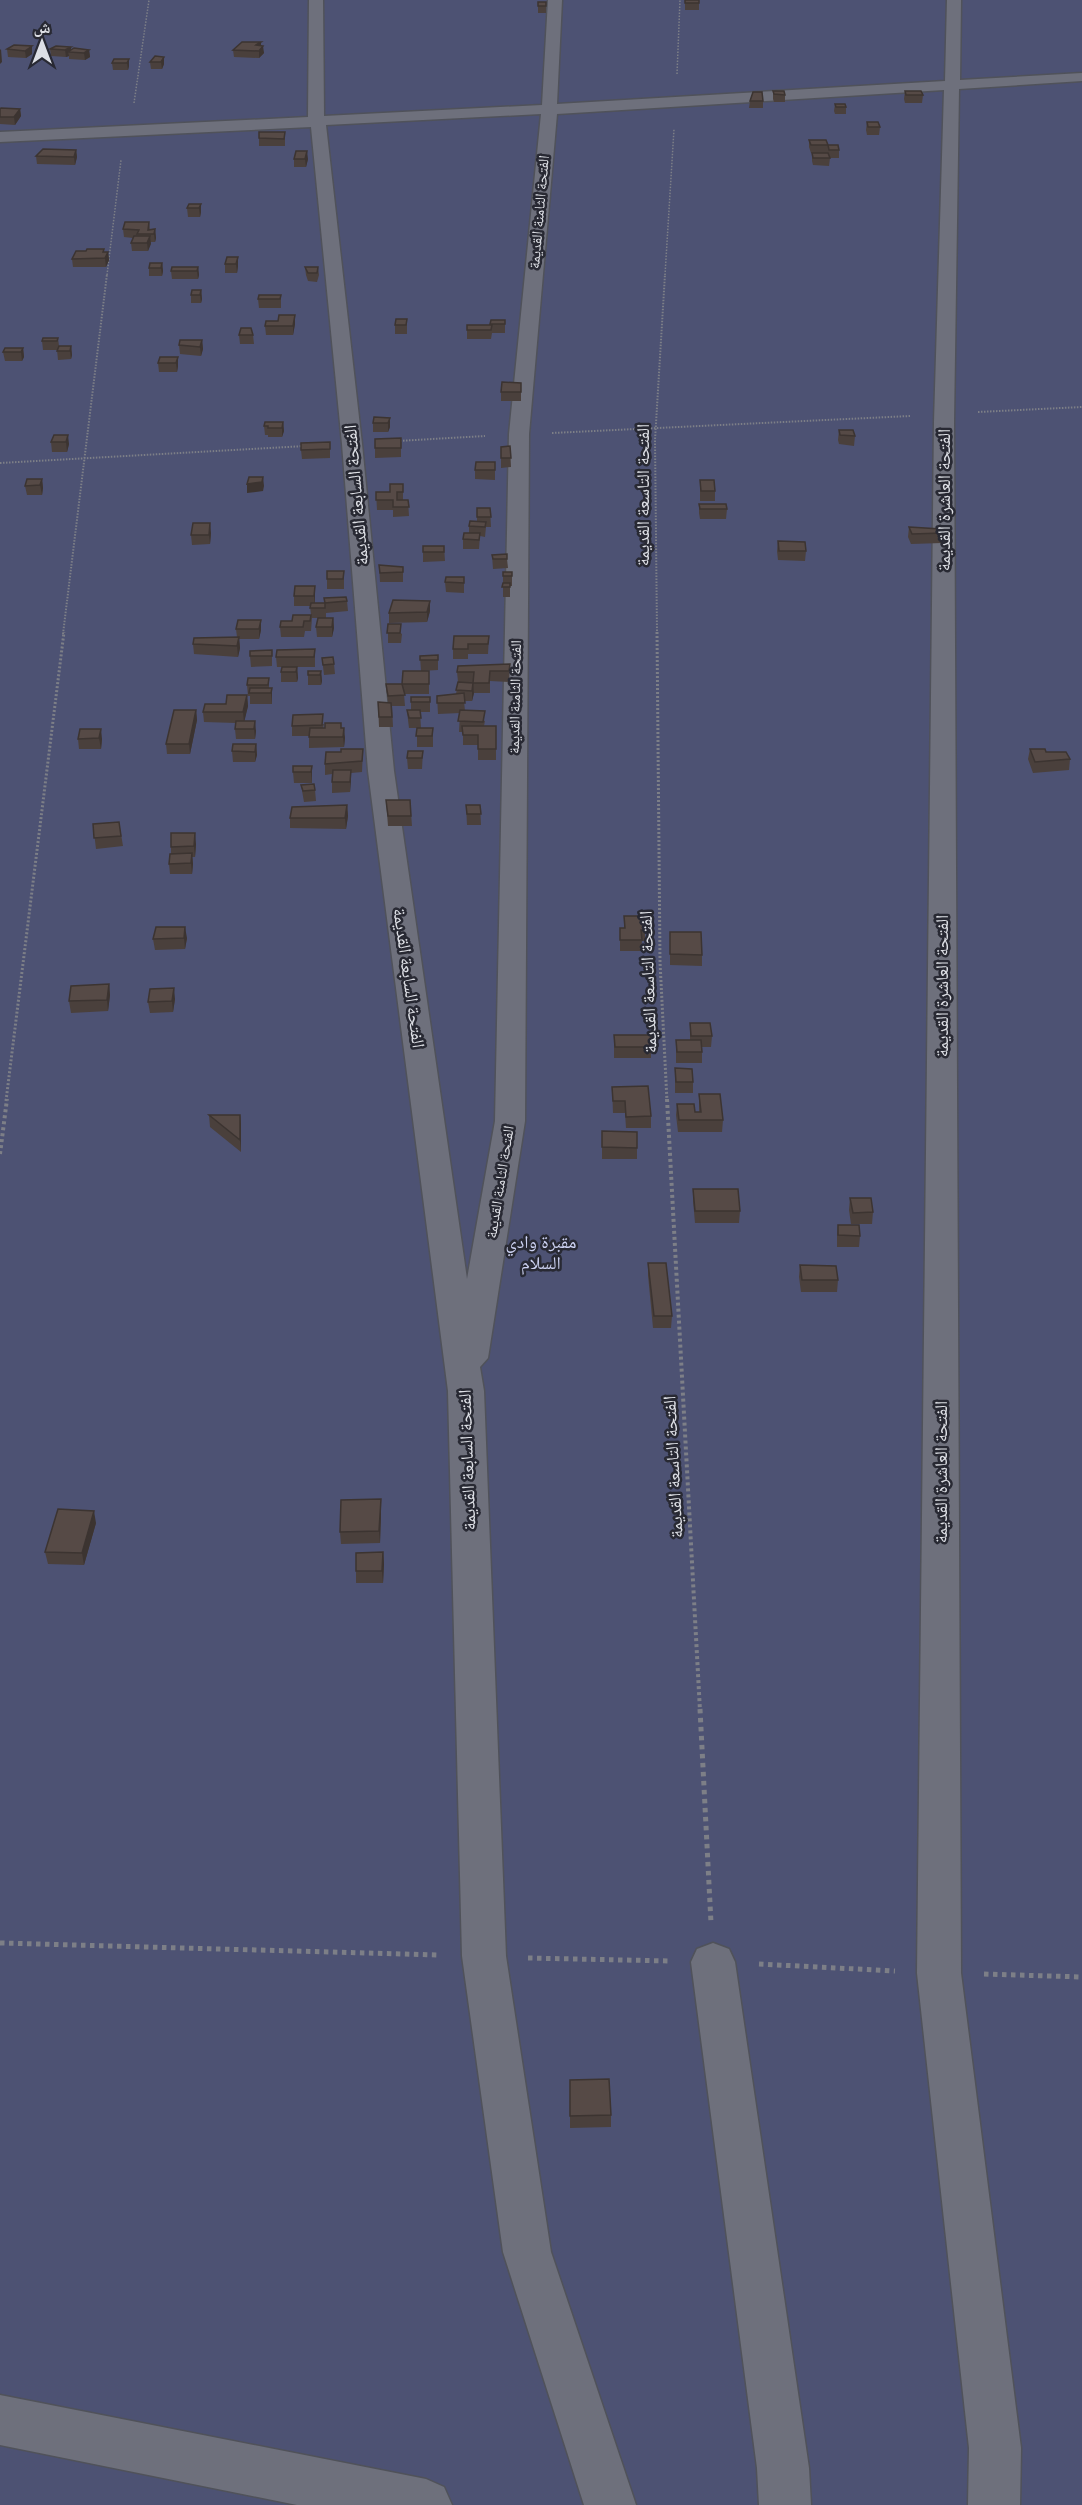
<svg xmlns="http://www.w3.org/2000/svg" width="1082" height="2505" font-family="'Golos Text','Noto Naskh Arabic',sans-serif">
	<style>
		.green { fill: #4d5273 }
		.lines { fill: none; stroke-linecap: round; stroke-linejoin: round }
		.minor-casing { stroke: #50525a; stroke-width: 3 }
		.path-far4 { stroke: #7d7f87; stroke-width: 1.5; stroke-dasharray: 1.5 1.5; stroke-linecap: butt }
		.path-far3 { stroke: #7d7f87; stroke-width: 2; stroke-dasharray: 1.5 1.5; stroke-linecap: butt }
		.path-far2 { stroke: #7d7f87; stroke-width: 3; stroke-dasharray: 2 2; stroke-linecap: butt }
		.path-far1 { stroke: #7d7f87; stroke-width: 4; stroke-dasharray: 3 3; stroke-linecap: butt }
		.path { stroke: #7d7f87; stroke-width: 5; stroke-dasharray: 4.5 4.5; stroke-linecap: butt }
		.minor { fill: #6e707c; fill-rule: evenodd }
		.wall { fill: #4a403c }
		.shaded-wall { fill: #3c3431 }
		.building { fill: #564a46; stroke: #3c3431; stroke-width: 1.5 }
		.labels { text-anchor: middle; stroke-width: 5; stroke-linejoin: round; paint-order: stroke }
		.far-street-label { font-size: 15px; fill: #dddfe5; stroke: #282933 }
		.street-label { font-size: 18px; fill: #dddfe5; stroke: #282933 }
		.park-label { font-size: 18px; fill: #cdd2f2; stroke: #282933 }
	</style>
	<rect width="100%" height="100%" fill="#32333d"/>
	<path class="green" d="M0 0H1082V2505H0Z"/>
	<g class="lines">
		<g class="minor-casing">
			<path id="minor" d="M309 0H323L324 116 542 105 548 0H562L557 104 945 81 947 0H961L960 80 1082 73V81L959 89 954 422 961 1973 1021 2448 1020 2505H968L969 2448 917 1973 934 422 944 90 557 114 529 434 525 1121 488 1358 480 1367 484 1391 506 1956 551 2252 636 2505H584L503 2252 462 1956 448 1391 368 771 342 444 311 127 0 142V132L308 117ZM541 114 509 434 495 1121 467 1279 394 771 362 444 326 125Z
				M713 1943 729 1949 735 1962 809 2468 811 2505H759L757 2468 691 1962 697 1949Z
				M0 2395 426 2479 444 2487 452 2505H297L0 2445Z"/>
		</g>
		<path class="path-far4" d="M677 74 680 0
			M134 103 149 0
			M107 275 121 160
			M665 275 674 129"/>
		<path class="path-far3" d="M978 412 1082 407
			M552 433 910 416
			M397 441 485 436
			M0 463 305 446
			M63 634 107 274
			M657 634 655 440 665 274"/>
		<path class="path-far2" d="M657 632 660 962 667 1101
			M6 1101 64 632"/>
		<path class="path-far1" d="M667 1099 700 1711
			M0 1154 7 1099"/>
		<path class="path" d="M700 1709 711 1923
			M0 1943 440 1955
			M528 1958 671 1961
			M759 1964 895 1971
			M984 1974 1082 1977"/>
		<use href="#minor" class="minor"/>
	</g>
	<path class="wall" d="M685 0 699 3V10H685Z
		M538 2H546V13H538Z
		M32 46V54L26 58 8 57 7 49Z
		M261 46 264 53 259 58 234 57 233 50Z
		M71 47V50H89L90 57 85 60 69 59V56L66 57 51 56 50 49Z
		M164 57V64L162 69H151L150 62Z
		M129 59V66L128 70H113L112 63Z
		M773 91 785 95V102H774L773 99Z
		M905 91 923 95 922 103H905L904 99Z
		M750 101H763V108H749Z
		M835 104 846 107V114H835L834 111Z
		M0 109H20L21 116 15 125 0 124Z
		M867 122 880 127 879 135H867L866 130Z
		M285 132V146H259V138Z
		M809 140 828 145 827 153H811L809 147Z
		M828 145 839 150V158H830L829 166 813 165 812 161V153H827Z
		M76 150 77 157 75 165 37 164 36 156Z
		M294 159H308L306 167H294Z
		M201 204V212L200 217H188L187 208Z
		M149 222 150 230 155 229 156 238 155 242H151L148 251H132L131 243 133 238 124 237 123 229Z
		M104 252H108L109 260 106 267H73L72 259Z
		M238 257V266L237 273H225V264Z
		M162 263 163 271 162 276H149V268Z
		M198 267 199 275 198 279H172L171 271Z
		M305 267H318L319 275 317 282 308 281 306 275Z
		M201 290 202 299 201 303H191V295Z
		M281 295V308H259L258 299Z
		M407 319V334H395V325Z
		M505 320V333H492L491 339H467V325H490Z
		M278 321 295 324 293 335H266L265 326Z
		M239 335H253L254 344H240Z
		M58 338 59 346H71L72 355 71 359 58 360 57 350H43L42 341Z
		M202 340 203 349 201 356 180 354 179 345Z
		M23 348 24 357 22 361H5L3 352Z
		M178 357V366L177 372H159L158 363Z
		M521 383V401H501V392Z
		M390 418V427L388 432H373V423Z
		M283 422 284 431 282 437H268V435H265L264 426Z
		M839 430 855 436 854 446 839 444 838 440Z
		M54 435 69 444 67 452H52L51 442Z
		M401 438V457L375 458V448Z
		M330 442V458L302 459 301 450Z
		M510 446 511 467 501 468V447Z
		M495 462V480L475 479V470Z
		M42 479 43 488 42 495H27L25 486Z
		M700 480 715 491V501H700Z
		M403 484V500H408L409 516 393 517V510H377L376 492H390Z
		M699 504 727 509 726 519H700L699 513Z
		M477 508H490L491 527H486L485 537 480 536 479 549H463V539L469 533V526L477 522Z
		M909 527 943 533 942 543 911 544 908 537Z
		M211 533 210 544 192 545 191 535Z
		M778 541 806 551 805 561 778 560 777 551Z
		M423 546H444L445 561 423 562Z
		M492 555 507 559 508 568 493 569Z
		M379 565 403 567V582H380Z
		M344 571V589H327V579Z
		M503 572H512V586H510V597H503Z
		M464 577V593L446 592 445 582Z
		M315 586V603H325L324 598 347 601 348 611 326 613V618H312L311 631H305L304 637H281L280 627 292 621 311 615 310 606H294V596Z
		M430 611 427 622 389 623V613Z
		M333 618 334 628 332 637H317L316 627Z
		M261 620V630L259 639H239L240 648 238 657 194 654 193 644 237 637 236 629Z
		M388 624 402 634 401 643H388Z
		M489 636 488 654H468V659H453V649Z
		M315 649V667H293H297L298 678 297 682H281V672L282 667H277L276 657Z
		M272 650V666L251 667 250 656Z
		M438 655V670L421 671 420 656Z
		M322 658 334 664 335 674 324 675Z
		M510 664 509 682 490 681V693H474L472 701H464L465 711 485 721 484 726H496V760H478V745H463V732H459L460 713 438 714 437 696 456 694 458 682 457 672Z
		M321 671 322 681 321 685H308V675Z
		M429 671V694H404L405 706H392L393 727H379L378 702 388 703 386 684H402Z
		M269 678V688H272V704H250V696H248L247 685Z
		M247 695 248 706 244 721 256 731 255 739H236L235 729 236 723 204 722 203 712Z
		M411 697H430V712H420L421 728H433V747H417V728H409L408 720 407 710H411Z
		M196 710 197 720 190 754H167L166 744Z
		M324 724 323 728H342L345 738 344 747 309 748V736H292V726Z
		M80 729 102 739 101 749H79L78 739Z
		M256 744 257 755 255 762H233L232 751Z
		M363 749 362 772 351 773 350 792 332 793V774L325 775V764L341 752Z
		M1030 749 1046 752 1070 759 1069 770 1033 773 1028 759Z
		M423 751 422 769H408L407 758Z
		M312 766V783H294L293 772Z
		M301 785 315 790 316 801 304 802Z
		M386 800H410L412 826H388Z
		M347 805 348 816 346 829 290 828V818Z
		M466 805H480L481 825H467Z
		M119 822 123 846 96 849 93 824Z
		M196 844 195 857H192L193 864 192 874H170L169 864 171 853V847Z
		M624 916 645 930V941H642L641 951H620V928H624Z
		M670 932 702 955V966L670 965Z
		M187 938 185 949 155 950 153 939Z
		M109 984 110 995 108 1011 71 1013 69 1001Z
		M175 999 173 1012 150 1013 148 1002Z
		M690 1023 712 1036 711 1047H702V1063H676V1040H690Z
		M614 1035 651 1047V1058H614Z
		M675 1068 693 1082V1093H675Z
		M612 1087 651 1116V1128H626L625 1113H613Z
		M699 1094 723 1120 722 1132H678L676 1115 677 1104 695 1112H699Z
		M209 1115H240L241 1126V1152L210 1127Z
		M602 1131 637 1132V1159H602Z
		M693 1189 740 1211 739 1223H695L693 1200Z
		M850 1198 873 1212 872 1224H851L849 1210Z
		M838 1225 860 1236 859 1247H837V1237Z
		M648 1263 672 1316 671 1328H653L648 1275Z
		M800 1265 838 1280 837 1292H801L799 1277Z
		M381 1511 380 1543 341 1544 340 1532Z
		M96 1523 84 1565 48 1564 45 1552Z
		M383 1552 384 1564 383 1583H356V1571Z
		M570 2080 611 2115V2127L570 2128Z"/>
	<path class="shaded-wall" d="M261 42V48L263 46 264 53 259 58V51L256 45Z
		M32 46V54L26 58 25 51Z
		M71 47V52H68L69 56 66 57 65 50Z
		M1 49 2 62 0 64V50Z
		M89 50 90 57 85 60 84 53Z
		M164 57V64L162 69 161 62Z
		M129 59V66L128 70 127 63Z
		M20 109 21 116 15 125 14 117Z
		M76 150 77 157 75 165 74 157Z
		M307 151 308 159 306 167 305 159Z
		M201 204V212L200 217 199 208Z
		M155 229 156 238 155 242 154 234Z
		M150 236 151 244 148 251 147 243Z
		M108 252 109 260 106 267 105 258Z
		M238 257V266L237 273 236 264Z
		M162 263 163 271 162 276 161 268Z
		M198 267 199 275 198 279 197 271Z
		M201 290 202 299 201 303 200 295Z
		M295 315V324L293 335V326Z
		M202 340 203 349 201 356 200 347Z
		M71 346 72 355 71 359 70 351Z
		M23 348 24 357 22 361 21 352Z
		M178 357V366L177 372 176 363Z
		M390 418V427L388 432V423Z
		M283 422 284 431 282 437V428Z
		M68 435 69 444 67 452 66 442Z
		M263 477 264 486 263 491 247 493V484Z
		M42 479 43 488 42 495 40 485Z
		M210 523 211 533 210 544 209 535Z
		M315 586V596L314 606V596Z
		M430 601V611L427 622V612Z
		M333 618 334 628 332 637V627Z
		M261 620V630L259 639V629Z
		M239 637 240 648 238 657 237 646Z
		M297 667 298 678 297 682 296 672Z
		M321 671 322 681 321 685 320 675Z
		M473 683 474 693 472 701V691Z
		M272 688V704L271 693Z
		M247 695 248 706 244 723 243 712Z
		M196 710 197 720 190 754 189 744Z
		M255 721 256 731 255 739 254 729Z
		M344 728 345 738 344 747 343 737Z
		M101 729 102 739 101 749 99 738Z
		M256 744 257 755 255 762V752Z
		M312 766V783L311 772Z
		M351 770V780L350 792V782Z
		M347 805 348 816 346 829 345 818Z
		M195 833 196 844 195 857 194 846Z
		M192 853 193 864 192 874 191 863Z
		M185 927 187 938 185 949 184 938Z
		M109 984 110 995 108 1011 107 1000Z
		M174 988 175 999 173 1012 172 1001Z
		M240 1115 241 1126V1152L240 1140Z
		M381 1499V1511L380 1543 379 1531Z
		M94 1511 96 1523 84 1565 82 1553Z
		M383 1552 384 1564 383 1583 382 1571Z"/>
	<path class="building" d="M685 0H699V3H685Z
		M538 2H546V6H538Z
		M242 42H261L256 45 263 46 259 51 233 50Z
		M14 45 32 46 25 51 7 49Z
		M56 46 71 47 65 50 50 49Z
		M74 48 89 50 84 53 68 52Z
		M155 56 164 57 161 62H150Z
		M114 59H129L127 63H112Z
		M773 91H784L785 95 774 94Z
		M905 91H921L923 95H906Z
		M753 92H762L763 101H750Z
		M835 104H845L846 107H836Z
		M1 108 20 109 14 117H0V109Z
		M867 122H878L880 127H868Z
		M259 132H285L284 139 259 138Z
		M809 140H826L828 145H811Z
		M828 145H838L839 150H829Z
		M43 149 76 150 74 157 36 156Z
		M296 151H307L305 159H294Z
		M812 153H828L830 158H813Z
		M189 204H201L199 208H187Z
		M125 222H149L148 230 155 229 154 234H137L139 230 123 229Z
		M134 236H150L147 243H131Z
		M87 249H104L103 252H108L105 258 72 259 76 251H86Z
		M227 257H238L236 264H225Z
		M150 263H162L161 268H149Z
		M172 267H198L197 271H171Z
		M305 267H318L317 273H308Z
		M192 290H201L200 295H191Z
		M259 295H281L280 299H258Z
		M279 315H295L293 326H265L266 321H278Z
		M396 319H407L406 325H395Z
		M491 320H505V324H490Z
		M467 325H492L491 330H467Z
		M241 328H251L253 335H239Z
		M43 338H58L57 341H42Z
		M180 340H202L200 347 179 345Z
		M59 346H71L70 351H57Z
		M5 348H23L21 352H3Z
		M160 357H178L176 363H158Z
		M502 382 521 383V392H501Z
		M374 417 390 418 388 423H373Z
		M265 422H283L282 428H268V426H264Z
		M839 430H853L855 436 840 435Z
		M54 435H68L66 442H51Z
		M401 438V448H375V439Z
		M330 442V449L301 450V443Z
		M510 446 511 458H501V447Z
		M476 462H495V470H475Z
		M249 477H263L262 482 247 484Z
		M27 479H42L40 485 25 486Z
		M700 480H714L715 491H701Z
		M390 484H403V492H397V500H408L409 507H393V500H376V492H390Z
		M699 504H726L727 509H700Z
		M477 508H490L491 517H477Z
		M470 521 486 522 485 527 469 526Z
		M193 523H210L209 535H191Z
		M909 527 941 529 943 533 912 534Z
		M464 533H480L479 540 463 539Z
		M778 541 805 542 806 551H779Z
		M423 546H444V552H423Z
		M507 554V559H493L492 555Z
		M379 565 403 567V572L380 573Z
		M327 571H344L343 579H327Z
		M503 572H512V576H503Z
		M446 577H464V583L445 582Z
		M503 583H510V587H502Z
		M295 586H315L314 596H294Z
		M346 597 347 601 325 603V608H310L311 603H325L324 598Z
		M393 600 430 601 427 612 389 613Z
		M293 615H311L310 621H304L303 627H280L281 621H292Z
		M318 618H333L332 627H316Z
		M238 620H261L259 629H236Z
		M388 624H401L400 633H387Z
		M454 636H489L488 644H468V649H453Z
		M239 637 237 646 193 644 194 638Z
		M315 649 314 657H276L277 650Z
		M272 650V656H250V651Z
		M438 655V660H420V656Z
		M333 657 334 664 323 665 322 658Z
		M510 664 509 671H490L489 683H473L474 672H457L458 666Z
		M282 667H297L296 672H281Z
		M308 671H321L320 675H308Z
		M403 671H429V684H402Z
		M248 678H269L268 685H247Z
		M458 682 473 683 472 691 456 690Z
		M386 684H402L405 695 388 696Z
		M250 688H272L271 693H249Z
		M464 693 465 703H437V696Z
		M227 695H247L243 712H203L205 704H226Z
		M411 697H430V702H411Z
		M378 702 391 703 392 717H379Z
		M174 710H196L189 744H166Z
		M407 710H420L421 718H409Z
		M460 710 485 711 483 722 458 721Z
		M323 714 322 725 292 726 293 715Z
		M236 721H255L254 729H235Z
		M325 723H341V728H344L343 737H309L310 728H325Z
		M462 726H496V749H478V735H463Z
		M417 728H433L432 736H416Z
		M80 729H101L99 738 78 739Z
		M233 744H256L255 752 232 751Z
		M341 749H363L362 761 325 764 326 752H341Z
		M1030 749H1045L1046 752H1066L1070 759 1035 762Z
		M408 751H423L422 758H407Z
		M293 766H312L311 772H293Z
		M333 770H351L350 782H332Z
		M314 784 315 790 303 791 301 785Z
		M386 800H410L411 816H388Z
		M347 805 345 818H290L292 807Z
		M466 805H480L481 814H467Z
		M119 822 121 836 94 838 93 824Z
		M171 833H195L194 846 171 847Z
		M192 853 191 863 169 864 170 854Z
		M624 916H644L645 930H641L642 940H620V928H625Z
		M156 927H185L184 938 153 939Z
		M670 932H701L702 955 670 954Z
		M109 984 107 1000 69 1001 71 986Z
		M174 988 172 1001 148 1002 150 989Z
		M690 1023H710L712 1036H691Z
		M614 1035H651V1047H615Z
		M676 1040H701L702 1052H677Z
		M675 1068 692 1069 693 1082H676Z
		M648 1086 651 1116 626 1117 625 1101H613L612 1087Z
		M699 1094H720L723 1120H679L677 1104H694L695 1112H701Z
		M209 1115H240V1140Z
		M602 1131 637 1132V1148L602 1147Z
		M693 1189H738L740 1211H695Z
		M850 1198H871L873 1212 853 1213Z
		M838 1225H859L860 1236 838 1235Z
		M648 1263H666L672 1316H654Z
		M800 1265 836 1266 838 1280H802Z
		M381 1499 379 1531 340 1532 341 1500Z
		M58 1509 94 1511 82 1553 45 1552Z
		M383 1552 382 1571H356V1553Z
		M609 2079 611 2115 570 2116V2080Z"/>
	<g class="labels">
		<g class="far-street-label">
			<text transform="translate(539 212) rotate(-85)" y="5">الفتحة الثامنة القديمة</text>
			<text transform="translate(515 697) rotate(-89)" y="5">الفتحة الثامنة القديمة</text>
			<text transform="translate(500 1182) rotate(-81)" y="5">الفتحة الثامنة القديمة</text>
		</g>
		<g class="street-label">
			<text transform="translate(356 495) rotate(-95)" y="6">الفتحة السابعة القديمة</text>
			<text transform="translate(643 495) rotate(-90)" y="6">الفتحة التاسعة القديمة</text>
			<text transform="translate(944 500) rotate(-90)" y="6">الفتحة العاشرة القديمة</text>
			<text transform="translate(409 978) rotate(82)" y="6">الفتحة السابعة القديمة</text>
			<text transform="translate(648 982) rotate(-92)" y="6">الفتحة التاسعة القديمة</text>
			<text transform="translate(942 986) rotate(-90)" y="6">الفتحة العاشرة القديمة</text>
			<text transform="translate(467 1460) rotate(-92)" y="6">الفتحة السابعة القديمة</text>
			<text transform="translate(673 1467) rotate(-93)" y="6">الفتحة التاسعة القديمة</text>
			<text transform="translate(941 1472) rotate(-90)" y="6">الفتحة العاشرة القديمة</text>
		</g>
		<g class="park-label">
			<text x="541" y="1248">مقبرة وادي<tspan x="541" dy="21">السلام</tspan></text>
		</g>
	</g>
	<g transform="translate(42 42)" stroke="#282933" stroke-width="4.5" paint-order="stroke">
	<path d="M0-4.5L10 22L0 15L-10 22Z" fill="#dddfe5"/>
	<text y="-9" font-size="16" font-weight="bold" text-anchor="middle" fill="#dddfe5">ش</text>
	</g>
</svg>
